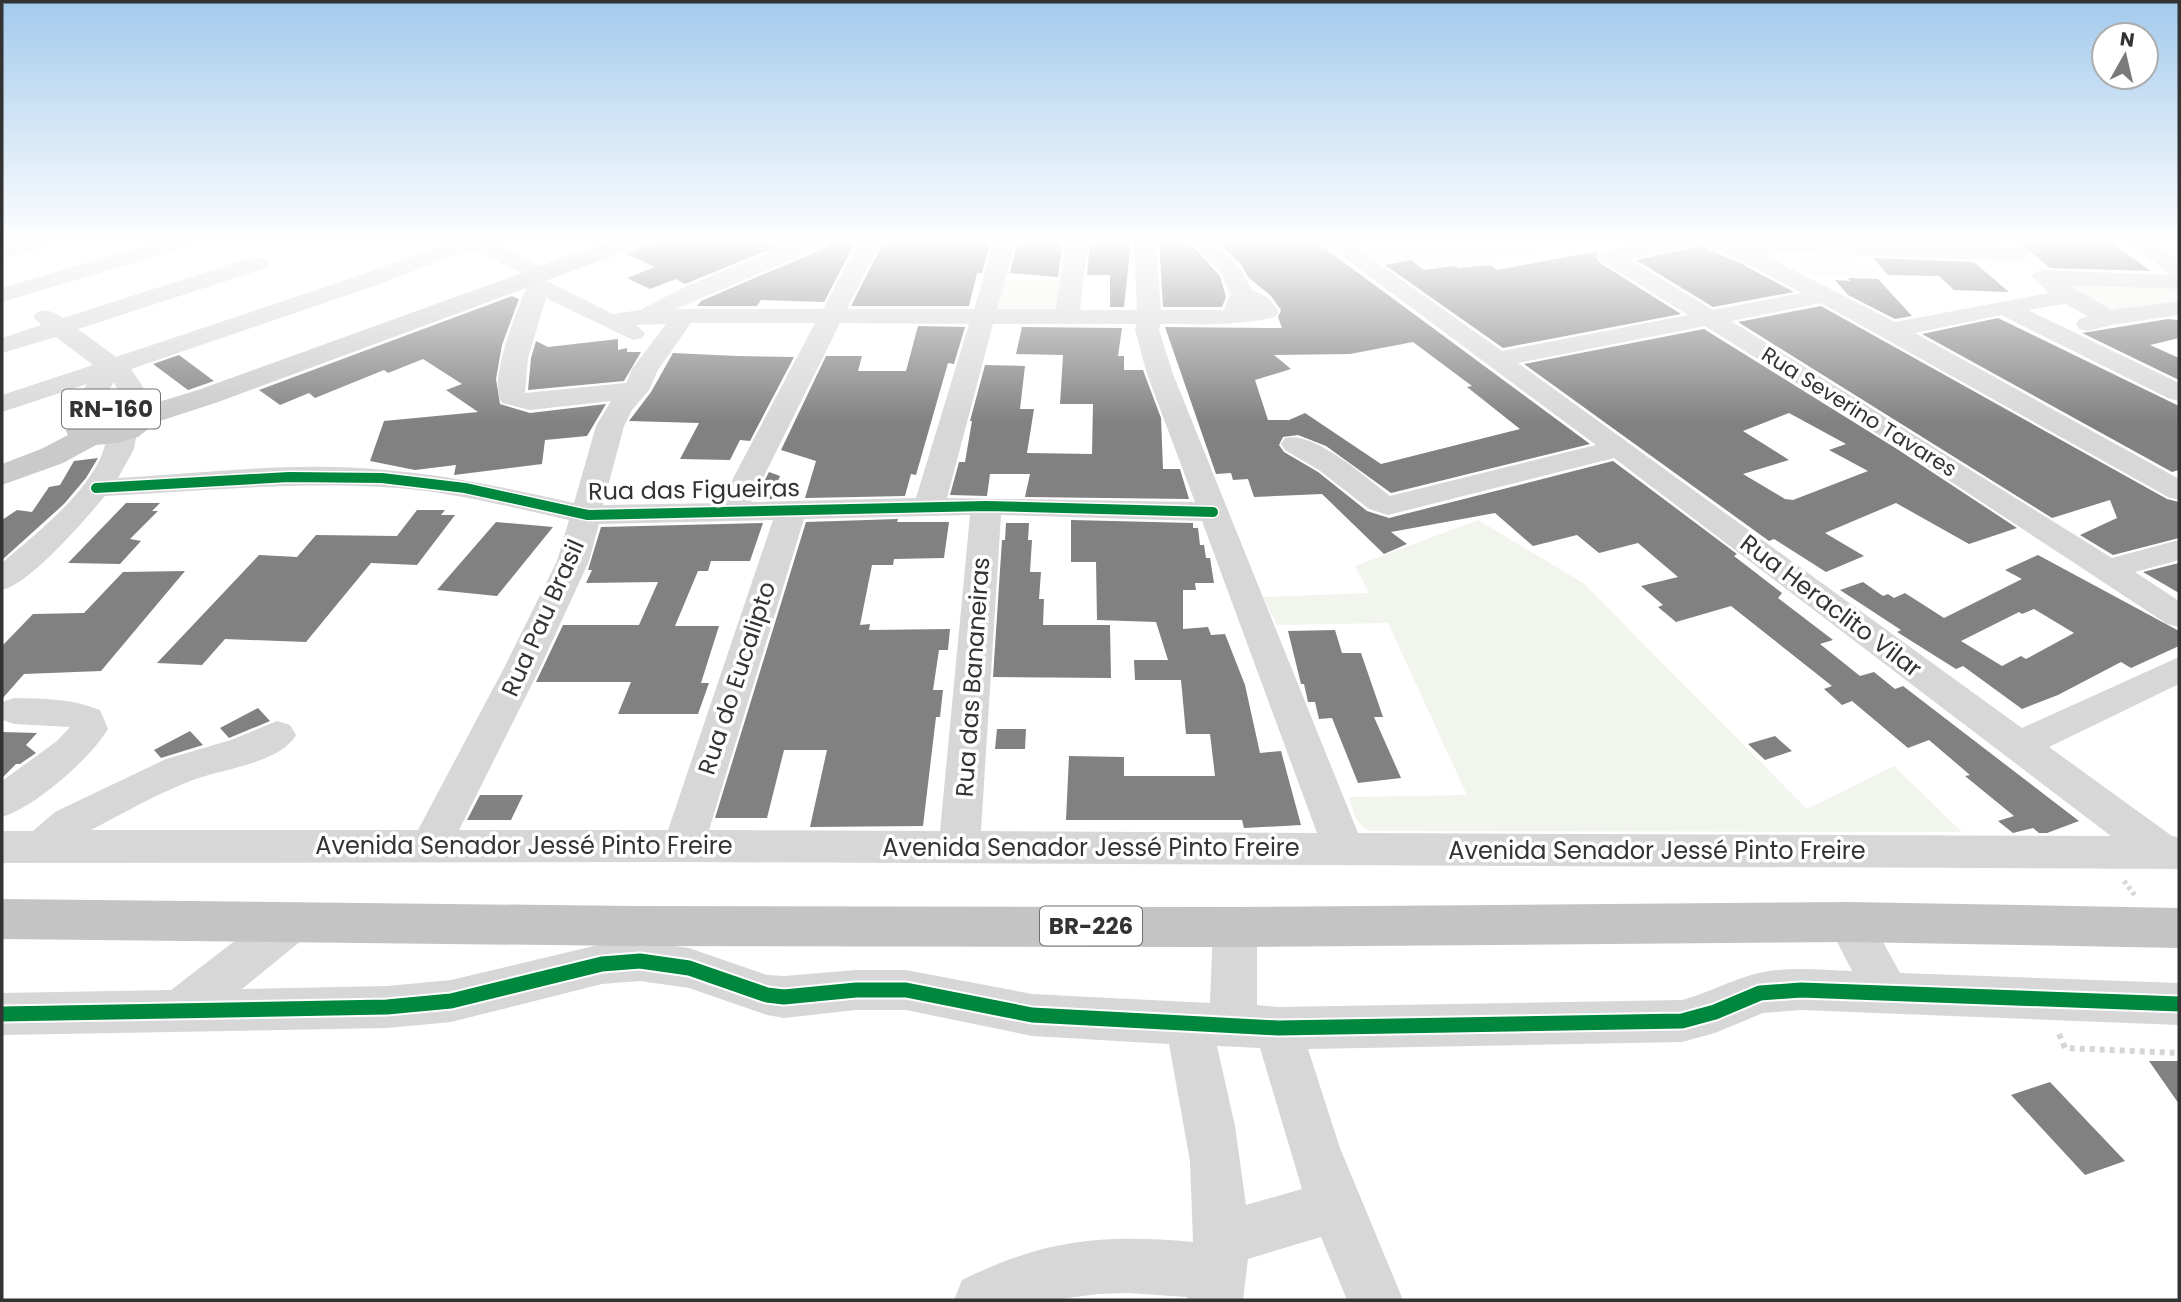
<svg xmlns="http://www.w3.org/2000/svg" width="2181" height="1302" font-family="Poppins,sans-serif">
	<style>
		.green { fill: #f1f5ed }
		.building { fill: #818181; fill-rule: evenodd }
		.lines { fill: none; stroke-linecap: round; stroke-linejoin: round }
		.path-far1 { stroke: #d6d6d6; stroke-width: 5; stroke-dasharray: 3.5 3.5; stroke-linecap: butt }
		.path { stroke: #d6d6d6; stroke-width: 6; stroke-dasharray: 5 5; stroke-linecap: butt }
		.minor { fill: #d7d7d7; fill-rule: evenodd }
		.major { fill: #cacaca; fill-rule: evenodd }
		.highway { fill: #c4c4c4; fill-rule: evenodd }
		.cycleway-far1-casing { stroke: #fff; stroke-width: 13 }
		.cycleway-casing { stroke: #fff; stroke-width: 19 }
		.cycleway-far1 { stroke: #00873e; stroke-width: 10 }
		.cycleway { stroke: #00873e; stroke-width: 15 }
		.labels { text-anchor: middle; stroke-width: 7; stroke-linejoin: round; paint-order: stroke }
		.far-street-label { font-size: 21px; fill: #333; stroke: #fff }
		.shield { fill: #fff; stroke: #707070; stroke-width: 2 }
		.shield-label { font-size: 23px; font-weight: bold; fill: #333 }
		.street-label { font-size: 24px; fill: #333; stroke: #fff }
	</style>
	<rect width="100%" height="100%" fill="#fff"/>
	<path class="green" d="M1345 241H1575L1580 244 1441 268 1429 258 1378 265Z
		M1796 259 1857 260 1874 277 1812 276Z
		M1001 280H1067L1063 313 996 315Z
		M2069 283 2179 287V306C2127 313 2111 317 2067 284Z
		M1478 520 1583 583 1807 809 1894 766 1962 832 1369 831C1355 823 1353 812 1349 797L1467 795 1388 623 1277 625 1263 597 1369 593 1355 566Z"/>
	<path class="building" d="M658 241H790L685 284 676 279 650 289 627 278 655 267 626 254Z
		M830 241H856L824 302 761 300 757 306H697L701 301 825 248Z
		M884 241H991L982 273H977L969 306H851Z
		M1018 241H1063L1058 277 1010 273Z
		M1090 241H1131L1124 307H1110V275H1087Z
		M1159 241H1188L1220 276 1226 297 1222 307H1163Z
		M1218 241H1315L1590 444 1391 493 1326 446 1298 435 1283 437 1279 445 1284 452 1318 472 1367 511 1389 518 1613 461 1737 554 1734 556 1782 593 1778 598 1833 640 1820 644 1860 676 1874 672 1895 689 1903 686 2079 821 2047 833H2039L2033 828 2013 833 1998 821 2014 816 1965 776 1970 775 1929 740 1908 748 1852 701 1842 705 1824 689 1832 686 1731 606 1676 622 1658 607 1663 605 1641 586 1678 577 1638 543 1599 553 1577 535 1533 546 1495 513 1391 532 1407 544 1384 554 1322 494 1254 497 1248 479 1233 480 1231 473 1216 474 1165 327 1282 328 1278 317 1281 310 1271 296 1248 277 1242 266ZM1413 342 1472 386 1467 387 1520 429 1381 464 1305 413 1289 420H1268L1255 380 1291 369 1274 355 1350 354Z
		M2017 241H2109L2151 271 2050 268Z
		M1700 246 1738 262 1794 292 1713 307 1636 260Z
		M1598 251 1596 257 1600 263 1681 314 1503 348 1385 265 1411 260 1424 270 1455 266 1459 268 1490 265 1497 270Z
		M1873 258 1974 262 2009 292 1954 290 1939 276 1888 275Z
		M1848 278 1878 279 1912 316 1895 319 1848 295 1835 280 1850 281Z
		M512 296 519 299 502 345 496 379 500 404 530 413 606 404 587 436 545 440 542 464 454 475 456 465 415 470 370 461 384 421 478 412 446 390 462 384 423 359 388 373 384 370 315 398 309 393 280 405 259 390Z
		M1821 306 2167 499 2179 502V538L2113 555 2080 535 2117 518 2110 500 2052 518 1738 322Z
		M1998 318 2179 406V470L2172 472 1922 334Z
		M2168 319 2179 320V338L2150 345 2179 358V380L2082 333Z
		M918 326 965 327 954 364 948 363 916 475 911 474 905 496 805 498 816 461 781 450 826 356H862L858 371H906Z
		M1022 327 1122 328 1118 356H1124V370H1143L1161 418 1163 469H1180L1189 499 1025 497 1030 474H990L987 496 950 495 959 462H965L972 421H970L985 365 1025 366 1020 409H1034L1027 453 1092 454 1093 404H1060L1063 355 1016 354Z
		M1704 329 1897 449 2017 528 1969 544 1896 503 1825 533 1864 556 1826 572 1774 539 1769 541 1524 364ZM1789 413 1846 444 1829 450 1868 471 1793 500 1785 499 1743 474 1789 460 1743 431Z
		M618 339V350L627 348V352H641L624 381 528 390 531 358 536 341 548 347Z
		M673 353 737 356 794 357 750 441 740 440 730 460 680 459 699 423 629 421 651 392Z
		M179 355 214 381 188 390 153 364Z
		M98 458 86 478 64 504 2 560V520L17 510 32 512 49 487 60 485 74 461Z
		M769 472 780 476 772 499H755Z
		M126 503H160L152 511H158L130 539 141 541 120 564 68 563Z
		M417 510H445L441 515H455L417 565 371 563 306 642 225 639 202 665 157 663 259 555 297 557 316 535 397 536Z
		M898 519 897 522H949L944 558 894 559 893 565H872L860 625 870 624 869 630 950 629 948 650H939L933 690H943L940 717H936L923 826 810 827 827 750H784L767 818H715L806 522Z
		M1071 520 1193 523V528H1198L1200 545H1204L1206 558H1210L1214 583H1195L1196 590H1183V629L1208 627 1211 635 1225 634 1245 685 1260 753 1281 751 1301 825 1244 828 1242 820H1066L1069 756 1124 757V776H1215L1210 734H1186L1181 680H1135L1134 660H1168L1156 622 1097 620 1096 562H1071Z
		M496 522 553 527 497 596 437 590Z
		M763 523 750 561H711L708 571H698L675 626H719L701 683H709L698 714H618L631 682H536L563 625H639L658 582 586 583 592 570H588L601 527Z
		M1006 523H1029L1028 540H1032L1030 572H1041L1039 599H1044L1043 625H1110L1111 678 993 677 1002 540H1005Z
		M2038 555 2179 631V646L2131 668 2121 662 2058 695 2022 709 1963 666 1956 669 1897 632 1901 630 1840 590 1863 582 1883 596 1888 594 1894 598 1905 593 1944 618 2022 579 2005 570ZM2034 609 2074 633 2026 659 2021 656 2002 666 1961 641 2019 612 2022 614Z
		M2179 563V593L2143 572Z
		M185 571 101 671 24 674 2 699V646L33 614 84 613 123 572Z
		M1335 630 1342 653H1361L1383 717H1374L1401 778 1358 783 1332 718 1319 719 1315 702H1308L1304 684H1301L1288 631Z
		M258 708 270 721 229 738 220 728Z
		M997 729H1026L1025 749H995Z
		M190 731 203 745 161 758 154 750Z
		M2 732 37 733 26 745 36 753 20 764H16L2 778Z
		M1775 736 1792 751 1765 760 1748 744Z
		M480 795H523L511 820H467Z
		M2149 1061H2179V1104Z
		M2050 1082 2125 1161 2085 1175 2011 1095Z"/>
	<g class="lines">
		<path class="path-far1" d="M2124 881 2136 897"/>
		<path class="path" d="M2059 1034 2065 1048 2179 1053"/>
		<path class="minor" d="M17 241H51L48 246 2 259V245Z
			M159 241H193L190 246 2 302V288Z
			M453 241H491L548 269 551 274 545 280 613 314 640 310 686 286 797 241H827L824 246 676 309H823L859 241H881L847 309H974L994 241H1016L997 309H1056L1066 241H1088L1080 310H1137L1134 241H1156L1161 310H1224L1230 294 1222 275 1191 241H1214L1240 268 1252 290 1269 298 1279 312 1275 317C1238 326 1198 324 1160 324L1159 330 1173 374 1358 833 2111 836 1614 458 1388 515 1369 509 1319 470 1285 450 1281 444 1285 438C1315 431 1366 478 1390 496L1596 445 1322 241H1347L1502 351 1688 315 1601 261 1598 256 1601 251 1655 241H1729L1746 247 1764 241H1844L2017 247 2025 249 2028 254 2025 259 2017 261 1781 252 1764 255 1895 322 2049 293 2032 277 2035 272 2043 270 2171 275 2127 241H2152L2179 260V289L2068 285 2112 310 2179 301V315L2111 325 2088 331 2079 329 2076 324 2079 319 2088 316 2065 304 2028 310 2179 383V401L2170 399 2001 315 1915 333 2179 479V500L2168 497 1821 303 1731 321 2112 558 2179 540V560L2135 572 2179 601V627L2167 624 1898 447 1705 326 1518 363 2022 728 2179 657V684L2049 747 2172 836 2179 837V869L683 862 2 863V831H33L55 812 166 759 231 740 277 721 290 725 296 735C280 763 222 769 193 780 158 793 124 813 91 830H418L504 668 557 561 569 520C507 506 444 490 381 487 289 482 196 491 105 496 84 521 31 583 2 590V563C35 534 75 504 97 465 105 452 105 437 113 425L123 423 133 425 137 431 134 449 118 478C206 473 297 461 385 470 449 475 511 489 574 503L596 426 611 401 530 410 502 403C487 381 517 312 526 288L515 279 521 273 472 249 368 288 131 369 143 387 150 407 147 413 137 415 127 413 114 382 99 406 97 423 93 429 83 431 73 429 69 423 73 406 87 384 2 412V395L93 365 56 337 2 353V338L41 325 33 317 37 312C48 309 53 312 63 318L250 258H266L269 263 266 268 78 329 116 357 352 278ZM1700 243 1739 260 1802 293 1713 310 1629 259 1690 247ZM546 298 633 340 642 338 645 333 636 325 666 324 632 369 626 383 525 393 528 358ZM691 323H815L720 503 603 505 624 426 632 410 649 390 658 370ZM840 323 969 324 916 498 751 502ZM993 324H1136L1135 330 1147 374 1195 502 947 498ZM970 515 940 831 709 830 804 519ZM1001 515 1202 521 1317 833 981 831ZM773 520 668 830H459L540 668 589 561 599 524Z
			M14 698C48 699 68 698 100 710L108 729C90 759 35 807 2 817V781L57 741 70 727 14 724 2 720V702Z
			M1849 904 1865 909 1900 973 2179 983V1025L1801 1010 1763 1013 1715 1033 1682 1042 1308 1049 1340 1148 1403 1300H1347L1321 1237 1248 1259 1243 1300H1187V1297L1128 1293 1098 1294 1053 1300H954L962 1280C1045 1239 1103 1234 1193 1242L1190 1161 1169 1044 1032 1036 906 1010H856L784 1018 767 1015 689 988 640 981 602 984 451 1022 387 1028 2 1035V993L171 990 275 910 291 905 307 910 313 923 307 936 242 989 387 986 451 980 602 944 640 941 689 948 767 975 784 976 856 970H906L1032 994 1210 1003 1213 927 1219 914 1235 908 1251 914 1257 927V1005L1278 1007 1682 1000C1708 993 1733 979 1759 973 1789 966 1822 970 1852 971L1827 922 1833 909ZM1217 1046 1260 1048 1302 1189 1246 1205 1235 1126Z"/>
		<path class="major" d="M610 241H644L640 246 218 402 157 422 138 437 117 443 96 445 63 463 2 485V464L41 449 68 435 66 431 72 417 96 404 134 397 155 403 198 390ZM130 415 116 424 97 427 117 417Z"/>
		<path class="highway" d="M2 899 634 906 1235 907 1849 902 2179 908V948L1849 942 1235 947 634 946 2 939Z"/>
		<g class="cycleway-far1-casing">
			<path id="cycleway-far1" d="M96 488 289 477 382 478 465 488 588 515 986 506 1213 512"/>
		</g>
		<g class="cycleway-casing">
			<path id="cycleway" d="M2 1014 387 1007 451 1001 602 964 640 961 689 968 767 995 784 997 856 990H906L1032 1015 1278 1028 1682 1021 1715 1012 1760 993 1801 990 2179 1004"/>
		</g>
		<use href="#cycleway-far1" class="cycleway-far1"/>
		<use href="#cycleway" class="cycleway"/>
	</g>
	<linearGradient id="sky" x2="0" y2="1"><stop stop-color="#a3caec"/><stop offset="0.57" stop-color="#fff"/><stop offset="1" stop-color="#fff" stop-opacity="0"/></linearGradient>
	<rect width="2181" height="423" fill="url(#sky)"/>
	<g class="labels">
		<g class="far-street-label">
			<text transform="translate(1859 412) rotate(32)" y="7">Rua Severino Tavares</text>
		</g>
		<g class="shield">
			<rect x="62" y="389.5" width="98" height="39" rx="5"/>
			<rect x="1040" y="906.5" width="102" height="39" rx="5"/>
		</g>
		<g class="shield-label">
			<text x="111" y="417">RN-160</text>
			<text x="1091" y="934">BR-226</text>
		</g>
		<g class="street-label">
			<text transform="translate(694 490) rotate(-1)" y="8">Rua das Figueiras</text>
			<text transform="translate(1831 606) rotate(37)" y="8">Rua Heraclito Vilar</text>
			<text transform="translate(543 618) rotate(-66)" y="8">Rua Pau Brasil</text>
			<text transform="translate(973 677) rotate(-86)" y="8">Rua das Bananeiras</text>
			<text transform="translate(737 678) rotate(-72)" y="8">Rua do Eucalipto</text>
			<text x="524" y="854">Avenida Senador Jessé Pinto Freire</text>
			<text x="1091" y="856">Avenida Senador Jessé Pinto Freire</text>
			<text x="1657" y="859">Avenida Senador Jessé Pinto Freire</text>
		</g>
	</g>
	<rect width="2181" height="1302" fill="none" stroke="#333333" stroke-width="7"/>
	<g transform="translate(2125 56) rotate(8)"><circle r="33" fill="#ffffff" stroke="#adadad" stroke-width="2"/>
	<path d="M0-5L12 26L0 18L-12 26Z" fill="#7a7a7a"/>
	<text y="-10" font-size="19" font-weight="bold" text-anchor="middle" fill="#333333">N</text>
	</g>
</svg>
